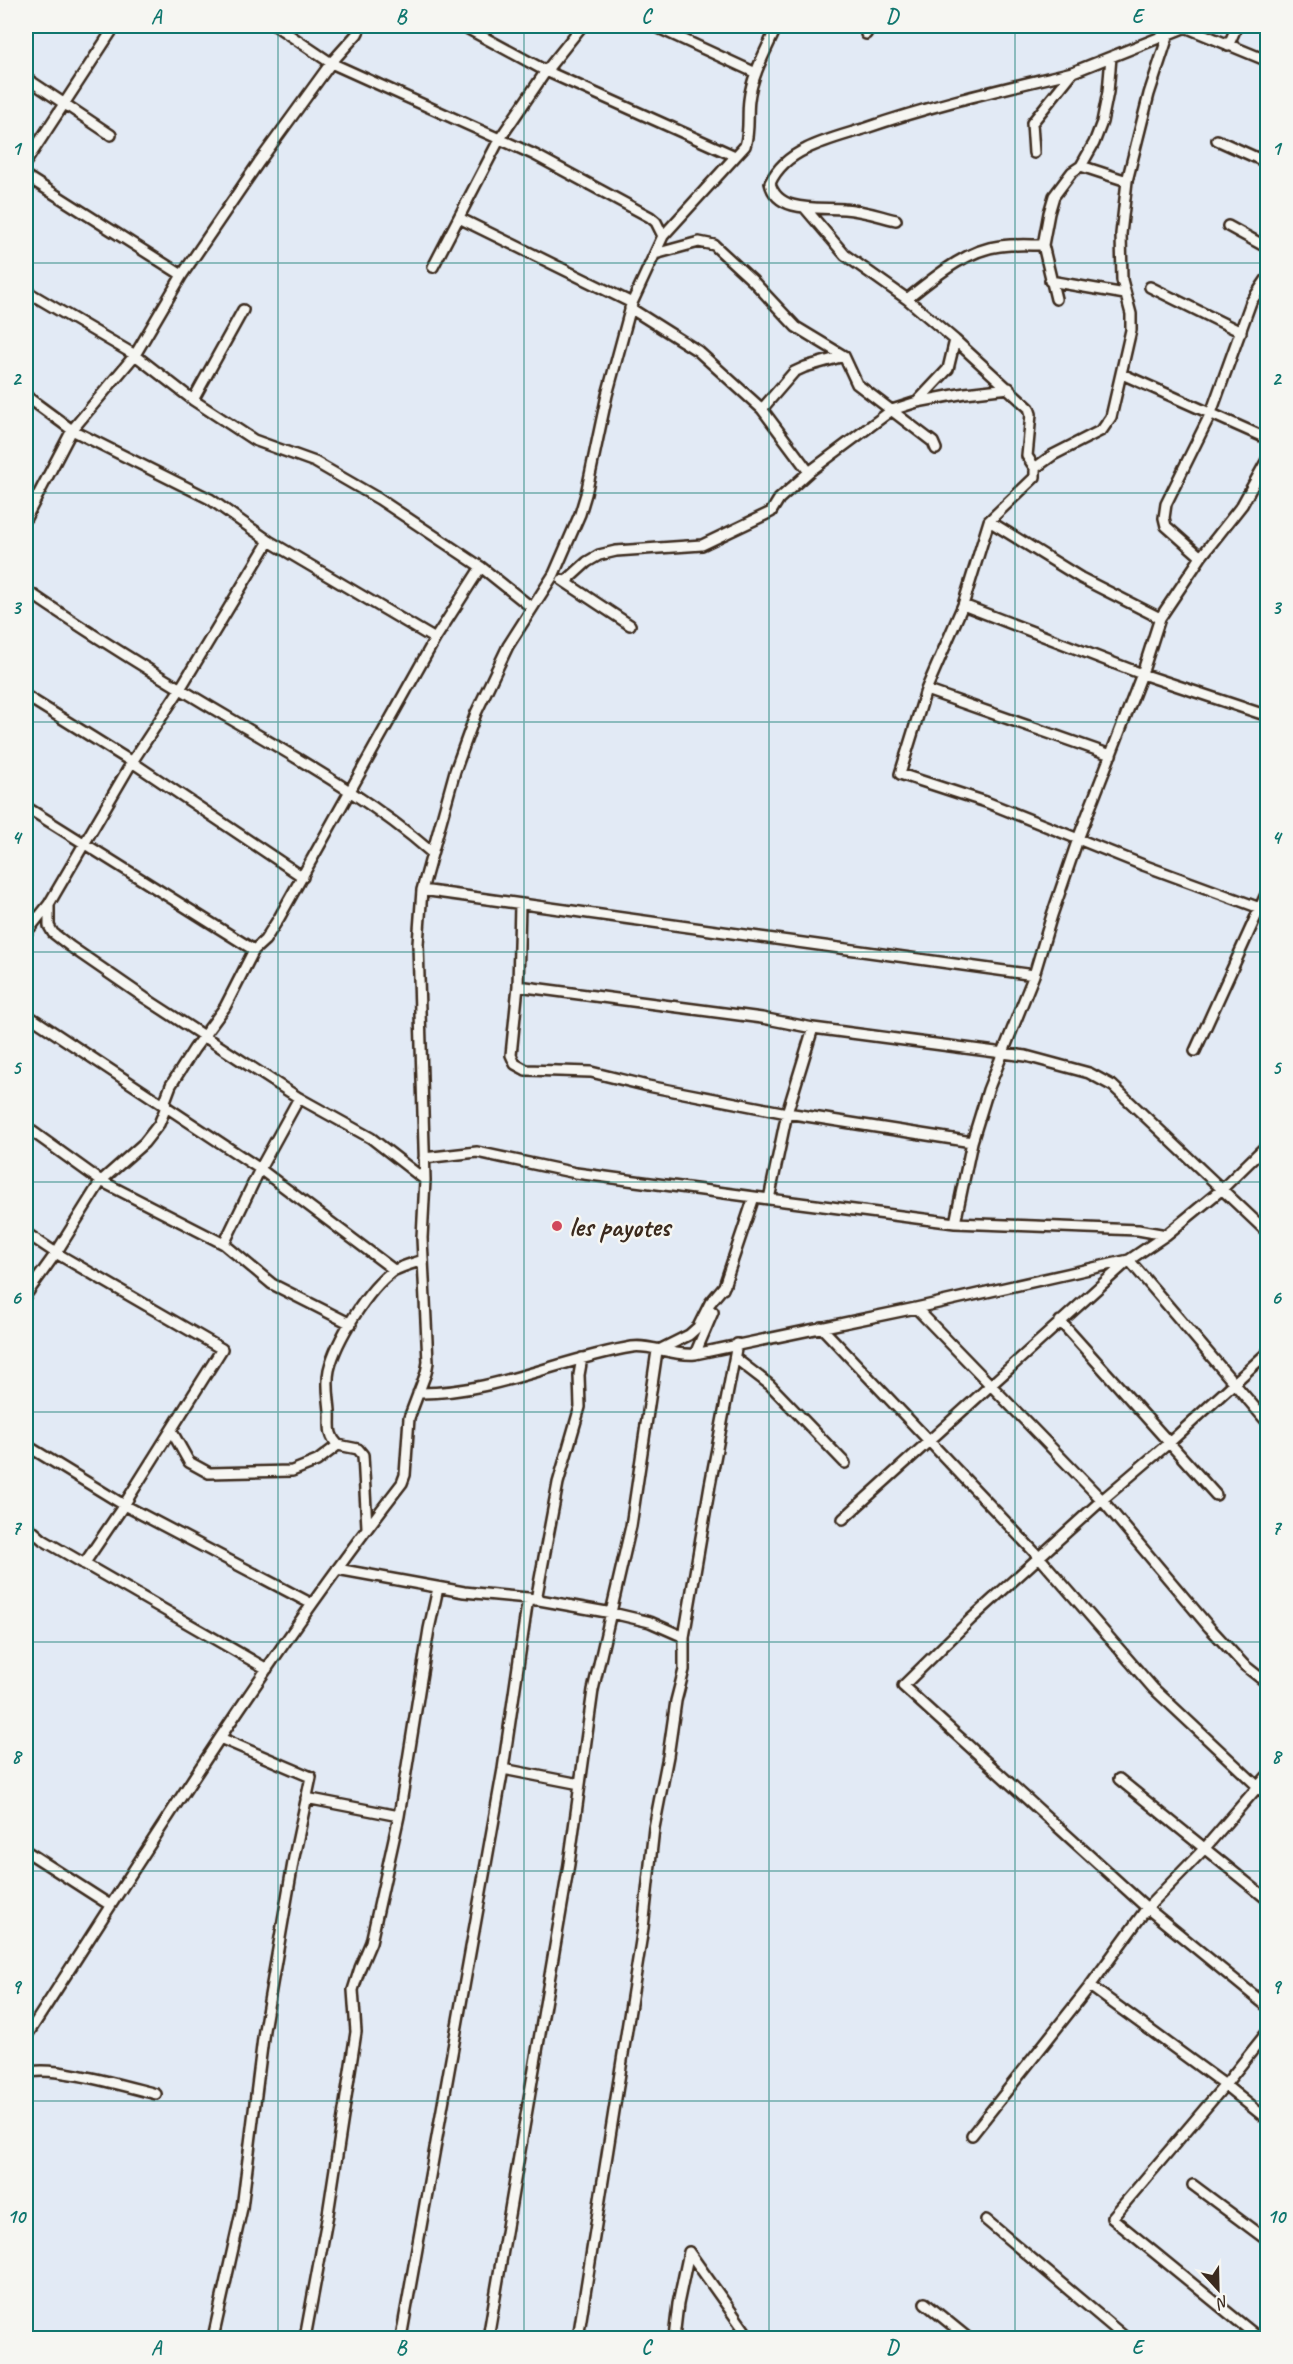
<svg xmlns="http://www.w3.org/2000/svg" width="1293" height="2364" font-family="Caveat,sans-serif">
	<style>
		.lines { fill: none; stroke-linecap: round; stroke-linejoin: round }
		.street-casing { stroke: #3b2a1e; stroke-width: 14 }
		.street { stroke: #f6f6f2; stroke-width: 9 }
		.grid { fill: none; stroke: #0f766e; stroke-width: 1.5; stroke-opacity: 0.55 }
		.poi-dot { fill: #d1495b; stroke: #f6f6f2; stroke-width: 2 }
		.labels { text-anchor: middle; stroke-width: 5; stroke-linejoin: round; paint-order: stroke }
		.poi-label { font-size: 28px; font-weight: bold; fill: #3b2a1e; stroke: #f6f6f2; text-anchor: start }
		.neatline { fill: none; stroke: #0f766e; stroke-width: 2 }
		.grid-label { font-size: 20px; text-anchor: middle; font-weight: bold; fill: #0f766e }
	</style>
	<rect width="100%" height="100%" fill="#e2eaf5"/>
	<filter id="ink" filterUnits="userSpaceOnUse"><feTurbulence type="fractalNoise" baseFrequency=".0167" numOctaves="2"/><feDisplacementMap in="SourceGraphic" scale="12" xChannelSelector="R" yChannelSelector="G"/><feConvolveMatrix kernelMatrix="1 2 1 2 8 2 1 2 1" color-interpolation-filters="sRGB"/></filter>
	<g filter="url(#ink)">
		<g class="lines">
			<g class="street-casing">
				<path id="street" d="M276 26 331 63 535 155 650 217 656 222 663 236
					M463 26 546 71 735 156
					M654 26 756 73
					M1183 26 1268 61
					M866 34 870 26
					M1228 46 1237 26
					M26 78 111 135
					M1217 140 1268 163
					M1034 153 1032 123 1073 72 1186 27
					M26 162 115 26
					M1081 166 1127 181
					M26 176 182 275
					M805 208 845 255 907 299 955 340 1029 408 1031 414 1027 456 1035 468
					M459 218 632 303
					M896 220C879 216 862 210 844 209 820 207 777 214 770 183 777 168 791 156 806 149 824 140 844 135 863 129 932 105 1002 89 1073 72
					M1228 226 1268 248
					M655 254 699 242 714 245 753 281 796 327 844 356 857 384 933 442 936 449
					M433 267 499 140 546 71 582 26
					M1050 281 1125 294
					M1150 287 1241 332
					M26 291 135 355 193 400 254 440 315 462 379 499 481 567 531 607
					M907 299C934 278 965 250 1000 246 1014 244 1029 245 1043 245
					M1056 299 1043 245 1049 213 1054 196 1072 172 1081 166 1094 143 1102 122 1108 92 1111 57
					M630 308 698 351 762 409 809 472 892 410 917 402 965 393 1009 388
					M1122 374 1268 439
					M26 396 72 430 210 499 269 541 435 639
					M193 400 243 310
					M917 402 948 369 955 340
					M762 409 794 372 805 367 844 356
					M26 518 72 430 135 355 182 275 259 162 331 63 357 34 361 26
					M989 521 963 605 926 690 900 774 986 802 1143 865 1268 911
					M1201 557 1166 526 1164 518 1166 504 1211 413 1251 302 1268 277
					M562 580 630 625
					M565 582 587 562 599 555 616 551 702 545 771 512 779 499 809 472
					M26 590C97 639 171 684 246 728 310 766 375 803 431 852
					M963 605 1142 674 1268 716
					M1160 618 1081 578 989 521 1035 477V468L1053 455 1102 430 1111 417 1131 330V314L1122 280 1121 234 1127 181 1149 94 1169 33
					M926 690 1111 755
					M26 696 132 762 303 877
					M26 807 254 950
					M422 890 1034 975
					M49 904V926L53 933 71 947 145 998 299 1098 371 1138 425 1180
					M26 912 36 919
					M26 933 49 904 132 762 180 689 269 541
					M518 986 762 1018 813 1028 787 1113 972 1142
					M26 1014 260 1169 394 1270
					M813 1028 1026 1056 1089 1073 1113 1086 1268 1233
					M1195 1051 1268 890
					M26 1127 101 1181 224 1244 272 1284 351 1324
					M424 1158 477 1152 576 1173 769 1199 787 1113 648 1086 591 1072 526 1070 515 1064 511 1055 518 986 520 904
					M769 1199 955 1223 1138 1230 1166 1235 1221 1190 1268 1144
					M955 1223 972 1142 988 1090 1034 975 1052 915 1078 839 1142 674 1160 618 1201 557 1242 505 1268 458
					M26 1233 56 1253 222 1349 124 1505 84 1564
					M224 1244 260 1169 299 1098
					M723 1289 754 1197
					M26 1295 56 1253 101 1181 144 1143 159 1124 166 1107 165 1101 171 1085 194 1049 225 1007 254 950 265 940 279 918 435 639 481 567
					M916 1308 1102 1500 1209 1627 1244 1665 1268 1684
					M1060 1321 1216 1495
					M821 1327 1040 1558 1153 1688 1268 1796
					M1268 1352 1170 1442 1102 1500 971 1619 903 1686 1147 1908 1268 2007
					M695 1354 713 1312
					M735 1358 770 1385 845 1463
					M418 1393C493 1394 559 1359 632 1347 650 1344 672 1356 695 1354L916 1308 1129 1260 1166 1235
					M171 1430 189 1462 209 1473 292 1471 317 1461 338 1445
					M26 1445 124 1505 312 1604
					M843 1519 1129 1260 1268 1423
					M26 1525 43 1540 267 1669
					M367 1527 363 1455 358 1449 338 1445C327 1434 331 1425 330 1411 329 1397 326 1384 329 1370 336 1340 368 1289 393 1271 402 1266 414 1263 423 1260
					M337 1569 464 1592 528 1598 612 1613 650 1622 684 1637
					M536 1600 558 1483 580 1407 579 1375 582 1358
					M503 1769 580 1784
					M1119 1779 1268 1900
					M306 1798 399 1816
					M26 1851 110 1905
					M1090 1986 1225 2085 1268 2031
					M26 2037C147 1850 265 1659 402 1483L405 1475 409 1418 426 1373 428 1362 422 1238 425 1180 418 944 422 890 455 771 476 713 508 646 554 574 580 514 586 494 607 395 632 303 663 236 745 146C750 131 747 115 749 100 752 74 767 49 777 26
					M26 2073C51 2064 128 2087 156 2094
					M972 2135 1090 1986 1147 1908 1204 1849 1268 1775
					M1193 2185 1268 2241
					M986 2220 1126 2338
					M689 2252 750 2338
					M925 2303 968 2338
					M26 2338H29
					M213 2338 242 2208 264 2030 294 1857 311 1777 220 1738
					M305 2338 328 2214 356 2032 353 1990 360 1968 371 1942 399 1816 429 1629 438 1588
					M401 2338 503 1769 528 1598
					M488 2338 569 1864 593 1690 631 1526 657 1351 689 1335 698 1327 710 1303 725 1285
					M578 2338 643 1928 654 1828 668 1756 676 1701 684 1670V1637L710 1485 737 1344
					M674 2338 678 2304 689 2252
					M1259 2338 1112 2218 1225 2085 1268 2120"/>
			</g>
			<use href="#street" class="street"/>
		</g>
	</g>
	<path class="grid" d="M278 26V2338M524 26V2338M769 26V2338M1015 26V2338M26 263H1268M26 493H1268M26 722H1268M26 952H1268M26 1182H1268M26 1412H1268M26 1642H1268M26 1871H1268M26 2101H1268"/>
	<circle class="poi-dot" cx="557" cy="1226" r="6"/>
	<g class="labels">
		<g class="poi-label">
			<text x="569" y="1236">les payotes</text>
		</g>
	</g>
	<rect width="1293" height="2364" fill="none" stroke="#f6f6f2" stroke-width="66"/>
	<g transform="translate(1218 2289) rotate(158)" stroke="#f6f6f2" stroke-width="4.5" paint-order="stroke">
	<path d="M0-4.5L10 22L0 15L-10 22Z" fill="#3b2a1e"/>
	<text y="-9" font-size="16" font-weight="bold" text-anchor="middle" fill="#3b2a1e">N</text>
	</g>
	<rect x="33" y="33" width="1227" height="2298" class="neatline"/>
	<g class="grid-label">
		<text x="156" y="23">A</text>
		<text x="401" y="23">B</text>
		<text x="646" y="23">C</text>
		<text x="892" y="23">D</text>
		<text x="1137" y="23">E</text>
		<text x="16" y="155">1</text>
		<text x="1276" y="155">1</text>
		<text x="16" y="385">2</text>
		<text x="1276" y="385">2</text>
		<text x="16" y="614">3</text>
		<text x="1276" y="614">3</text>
		<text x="16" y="844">4</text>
		<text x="1276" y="844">4</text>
		<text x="16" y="1074">5</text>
		<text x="1276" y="1074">5</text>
		<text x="16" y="1304">6</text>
		<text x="1276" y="1304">6</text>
		<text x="16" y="1534">7</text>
		<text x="1276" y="1534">7</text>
		<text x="16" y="1763">8</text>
		<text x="1276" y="1763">8</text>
		<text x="16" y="1993">9</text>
		<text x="1276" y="1993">9</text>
		<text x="16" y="2223">10</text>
		<text x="1276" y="2223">10</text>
		<text x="156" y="2354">A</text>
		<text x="401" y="2354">B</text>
		<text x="646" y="2354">C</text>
		<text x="892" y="2354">D</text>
		<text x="1137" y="2354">E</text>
	</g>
</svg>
